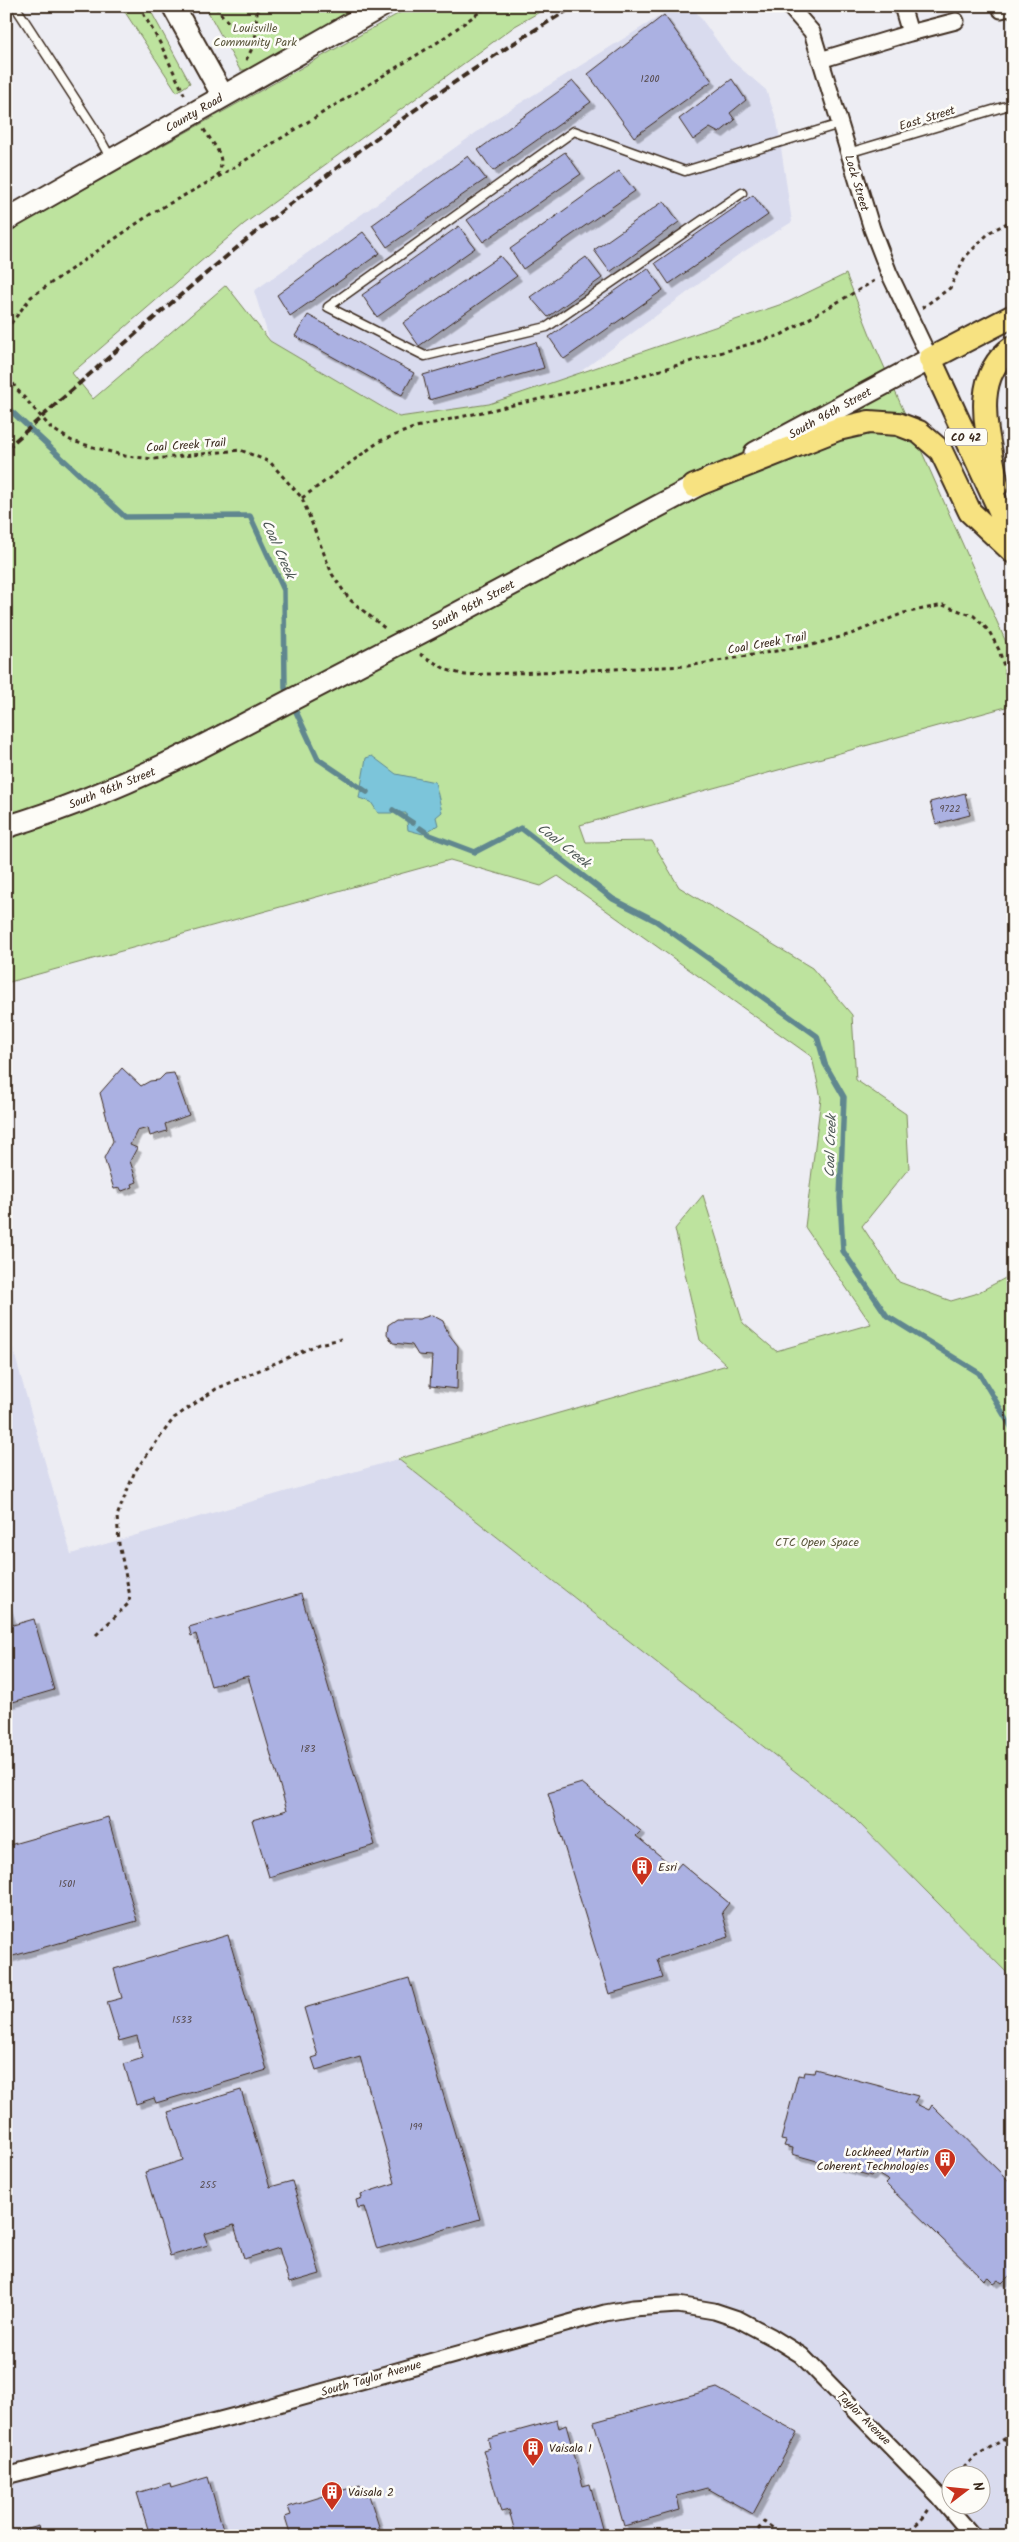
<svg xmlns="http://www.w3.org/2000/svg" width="1019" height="2542" font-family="Kalam,sans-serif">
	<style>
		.built { fill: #d9dbee; fill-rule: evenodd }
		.green { fill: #bde39e; stroke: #7c865e }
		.water { fill: #7bc5da; stroke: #61878f }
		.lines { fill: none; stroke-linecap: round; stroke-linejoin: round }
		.stream { stroke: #61878f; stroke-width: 5.5 }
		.building { fill: #abb1e2; stroke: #3b2a1e; filter: url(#shadow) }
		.lane-casing { stroke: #3b2a1e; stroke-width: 11 }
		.street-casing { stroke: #3b2a1e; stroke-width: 19 }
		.secondary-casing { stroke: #3b2a1e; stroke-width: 25 }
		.primary-casing { stroke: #3b2a1e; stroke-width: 26 }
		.path { stroke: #3b2a1e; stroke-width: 3; stroke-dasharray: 4 4; stroke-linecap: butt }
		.lane { stroke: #fdfcf7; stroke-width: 8 }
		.street { stroke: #fdfcf7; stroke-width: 15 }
		.secondary { stroke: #fdfcf7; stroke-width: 21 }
		.primary { stroke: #f7e281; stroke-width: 22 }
		.rail { stroke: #3b2a1e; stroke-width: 4; stroke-dasharray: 8 4; stroke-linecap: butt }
		.secondary-bridge-casing { stroke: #3b2a1e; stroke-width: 25; stroke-linecap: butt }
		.secondary-bridge { stroke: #fdfcf7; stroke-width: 21 }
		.labels { text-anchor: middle; stroke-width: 5; stroke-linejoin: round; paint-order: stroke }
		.number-label { font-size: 10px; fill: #574c4f }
		.shield { fill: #fdfcf7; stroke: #75695f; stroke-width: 1 }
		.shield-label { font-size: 11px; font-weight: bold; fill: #3b2a1e }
		.park-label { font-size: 12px; fill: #5c583e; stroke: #fdfcf7 }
		.street-label { font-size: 12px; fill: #3b2a1e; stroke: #fdfcf7 }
		.poi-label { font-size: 12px; fill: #3b2a1e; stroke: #fdfcf7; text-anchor: start }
		.water-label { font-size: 14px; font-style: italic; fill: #4e5856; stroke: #fdfcf7 }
	</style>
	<defs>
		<filter id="shadow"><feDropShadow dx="4.5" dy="4.5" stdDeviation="0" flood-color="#0004"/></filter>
	</defs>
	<rect width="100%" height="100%" fill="#ededf3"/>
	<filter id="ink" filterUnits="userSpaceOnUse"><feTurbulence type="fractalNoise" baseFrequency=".02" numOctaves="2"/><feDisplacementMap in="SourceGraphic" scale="10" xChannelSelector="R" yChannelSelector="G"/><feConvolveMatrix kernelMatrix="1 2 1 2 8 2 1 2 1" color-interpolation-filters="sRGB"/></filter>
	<g filter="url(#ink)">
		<path class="built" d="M676 6H692L731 60 766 90 777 121 792 222 738 255 576 375 489 404 399 417 270 341 254 291 498 117Z
			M6 1324 71 1554 398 1459 853 1817 1013 1979V2536H6ZM952 2474H982V2504H952Z"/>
		<path class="green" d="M121 6H148L190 83 177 92Z
			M205 6H363L249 70H240Z
			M412 6H550L515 26 244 224 72 373 93 399 226 285 270 341 399 417 489 404 788 302 846 274 871 337 1013 658V705L580 825 586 842 652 841 679 887 812 968 852 1015 856 1080 906 1114 909 1168 862 1226 899 1282 951 1301 975 1294 1013 1274V1979L853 1817 398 1459 727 1365 700 1340 675 1229 703 1195 743 1323 776 1351 871 1324 805 1227 821 1098 812 1057 558 876 541 886 450 860 6 983V233Z"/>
		<path class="water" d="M372 756 396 774 435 782 442 812 436 817 438 825 423 834 408 830 406 813H378L371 802 359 798 366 758Z"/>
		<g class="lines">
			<path class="stream" d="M6 410 9 409 125 517 250 516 284 590 285 688 318 759 367 792
				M393 810 413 823
				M420 828 430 835 475 852 521 828 613 899 656 921 817 1036 825 1064 844 1097 840 1198 843 1251 887 1316 979 1373 1013 1430"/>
		</g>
		<path class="building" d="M664 15 712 81 634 137 588 74Z
			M732 79 746 100 730 113 735 120 719 133 710 128 693 140 679 119Z
			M573 81 591 102 493 171 478 150Z
			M565 152 581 174 483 242 467 220Z
			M468 156 486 179 387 247 372 225Z
			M619 171 635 191 523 269 510 249Z
			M753 195 768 215 669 284 655 263Z
			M664 201 679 222 610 272 594 250Z
			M459 226 475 248 377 317 362 295Z
			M363 232 380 253 290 316 277 295Z
			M500 256 517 276 419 346 403 323Z
			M586 257 602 278 548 317 530 297Z
			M648 268 663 290 564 359 549 337Z
			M308 315 414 373 402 395 295 336Z
			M536 342 544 368 429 400 423 375Z
			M965 793 970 815 936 824 930 802Z
			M122 1068 141 1086 150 1081 159 1080 165 1074 174 1073 189 1115 165 1124 167 1131 150 1136 148 1128 137 1131 130 1145 137 1148 130 1161 137 1182 132 1184 133 1187 122 1191 120 1188 114 1189 104 1158 113 1141 100 1093Z
			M432 1315 443 1321 448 1333 458 1346 457 1389 430 1386 432 1356 418 1355 412 1345 393 1343 387 1334 388 1325 397 1319H419Z
			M301 1594 375 1845 269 1877 252 1820 287 1810 248 1676 211 1686 196 1634 191 1636 189 1627Z
			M6 1602 13 1625 34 1619 54 1690 6 1704Z
			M582 1783 641 1831 636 1836 676 1869 681 1863 729 1903 722 1912 729 1937 657 1959 663 1978 609 1994 548 1793Z
			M108 1817 137 1921 6 1958V1846Z
			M228 1935 267 2070 156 2103 154 2098 136 2104 124 2064 143 2058 137 2036 119 2041 107 2002 122 1998 114 1969Z
			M409 1978 480 2219 377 2249 364 2207 358 2208 356 2200 362 2198 361 2194 395 2183 360 2057 316 2070 312 2058 318 2056 304 2008Z
			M815 2069 918 2096 914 2103 929 2110 932 2105 1013 2185V2272L1002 2283 998 2280 994 2283 988 2277 984 2280 886 2184 889 2181 874 2172 871 2176 792 2154 793 2148 784 2146 786 2141 781 2140 798 2075 804 2076 805 2072 814 2073Z
			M241 2090 270 2187 292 2181 320 2274 289 2283 279 2248 244 2259 234 2225 204 2234 208 2245 170 2256 145 2172 183 2160 168 2112Z
			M717 2388 797 2432 753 2514 707 2488 677 2496 680 2510 624 2526 594 2422Z
			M557 2420 559 2428 566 2425 583 2486 590 2484 604 2536H516L509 2510 501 2512 483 2450 490 2448 488 2439Z
			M208 2477 225 2536H156L153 2528 148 2529 137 2493 170 2483 171 2488Z
			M360 2485 364 2497 369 2495 382 2536H291L285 2517 291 2515 288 2507Z
			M39 2526 42 2536H6V2535Z"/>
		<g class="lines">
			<g class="lane-casing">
				<path id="lane" d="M15 6 94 128 111 159
					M848 153 1013 104
					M742 193 547 327 425 356 328 307 574 131 685 171 840 124"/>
			</g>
			<g class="street-casing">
				<path id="street" d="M789 6 812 32 872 229 889 273 930 359
					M1001 10 1013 7
					M910 33 956 21
					M820 60 910 33 902 6
					M6 2476 239 2415 605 2313 633 2308 678 2305 714 2311 738 2319 772 2337 801 2355 938 2495 973 2536"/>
			</g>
			<g class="secondary-casing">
				<path id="secondary" d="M173 6 223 96
					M6 220 382 6
					M755 453 930 359
					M447 619 711 478
					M6 827C82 804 152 773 222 736"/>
			</g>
			<g class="primary-casing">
				<path id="primary" d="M1013 316 930 359 1013 539
					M997 485C990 440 967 379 1013 347
					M694 486 838 429 869 422 898 424 919 432 941 451 970 512 1013 552"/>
			</g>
			<path class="path" d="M139 6 160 43 185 96
				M216 6C229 27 233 28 256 25
				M246 60 255 43 257 12 260 6
				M218 177 438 42 488 6
				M922 308 950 288 965 257 990 232 1013 220
				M6 330 31 297 152 213 216 178C229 158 214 146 203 128
				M6 369 15 387 51 428 72 441 125 456 154 459 240 450 270 462 302 498 332 574 349 599 387 630
				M302 498 380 441 416 427 637 377 781 335 874 281
				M420 654 447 670 465 675 688 666 812 645 851 634 904 613 943 605 974 616 989 631 999 650 1013 696
				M96 1635 128 1604 130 1596 119 1544 117 1516 135 1471 174 1418 216 1389 319 1344 341 1339
				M958 2474 974 2457 1013 2434
				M753 2536 764 2522 785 2536
				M904 2536 923 2518 929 2509"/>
			<use href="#lane" class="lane"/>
			<use href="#street" class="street"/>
			<use href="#secondary" class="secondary"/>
			<use href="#primary" class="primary"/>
			<path class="rail" d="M6 449C183 290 369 126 575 6"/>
			<g class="secondary-bridge-casing">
				<path id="secondary-bridge" d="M222 736 447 619"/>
			</g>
			<use href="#secondary-bridge" class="secondary-bridge"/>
		</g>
	</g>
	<defs>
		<g id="building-pin" transform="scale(1.125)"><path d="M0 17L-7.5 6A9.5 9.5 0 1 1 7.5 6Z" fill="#c8321e" stroke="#fdfcf7"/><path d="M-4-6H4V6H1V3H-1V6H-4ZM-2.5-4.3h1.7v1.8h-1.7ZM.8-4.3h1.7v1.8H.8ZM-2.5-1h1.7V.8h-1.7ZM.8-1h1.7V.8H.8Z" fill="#fff"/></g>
	</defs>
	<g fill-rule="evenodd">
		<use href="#building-pin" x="642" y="1867"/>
		<use href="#building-pin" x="945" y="2159"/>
		<use href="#building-pin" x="533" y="2448"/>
		<use href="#building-pin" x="332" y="2492"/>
	</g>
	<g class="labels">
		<g class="number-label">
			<text x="650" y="82">1200</text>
			<text x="950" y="812">9722</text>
			<text x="308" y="1752">183</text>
			<text x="67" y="1887">1501</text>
			<text x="182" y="2023">1533</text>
			<text x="416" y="2130">199</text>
			<text x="208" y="2188">255</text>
		</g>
		<rect class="shield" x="945" y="428.5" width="42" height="17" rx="4"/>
		<g class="shield-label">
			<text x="966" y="441">CO 42</text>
		</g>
		<g class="park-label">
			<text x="255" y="32">Louisville<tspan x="255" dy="14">Community Park</tspan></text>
			<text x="817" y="1546">CTC Open Space</text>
		</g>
		<g class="street-label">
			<text transform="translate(194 113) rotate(-30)" y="4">County Road</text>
			<text transform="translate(927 118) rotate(-17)" y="4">East Street</text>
			<text transform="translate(857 183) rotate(73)" y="4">Lock Street</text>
			<text transform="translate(830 413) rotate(-29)" y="4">South 96th Street</text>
			<text transform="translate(186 445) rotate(-4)" y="4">Coal Creek Trail</text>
			<text transform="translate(473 605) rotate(-28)" y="4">South 96th Street</text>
			<text transform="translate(767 643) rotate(-10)" y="4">Coal Creek Trail</text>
			<text transform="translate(112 788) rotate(-22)" y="4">South 96th Street</text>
			<text transform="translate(371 2378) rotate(-16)" y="4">South Taylor Avenue</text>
			<text transform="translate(864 2418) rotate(45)" y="4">Taylor Avenue</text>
		</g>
		<g class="poi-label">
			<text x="658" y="1871">Esri</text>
			<text x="929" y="2156" text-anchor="end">Lockheed Martin<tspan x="929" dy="14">Coherent Technologies</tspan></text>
			<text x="549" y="2452">Vaisala 1</text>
			<text x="348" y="2496">Vaisala 2</text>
		</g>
		<g class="water-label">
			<text transform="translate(279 549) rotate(66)" y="5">Coal Creek</text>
			<text transform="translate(564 845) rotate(38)" y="5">Coal Creek</text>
			<text transform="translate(830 1146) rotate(-88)" y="5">Coal Creek</text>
		</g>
	</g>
	<rect width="1019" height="2542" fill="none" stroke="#fdfcf7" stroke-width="25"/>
	<rect x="12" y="12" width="994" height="2517" fill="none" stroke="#3b2a1e" stroke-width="2" filter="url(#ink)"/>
	<g transform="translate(966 2490) rotate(74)"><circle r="24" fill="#fdfcf7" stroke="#afa8a0"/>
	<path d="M0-4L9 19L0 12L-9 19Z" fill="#c8321e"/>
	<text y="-8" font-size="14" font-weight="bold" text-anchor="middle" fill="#3b2a1e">N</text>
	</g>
</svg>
